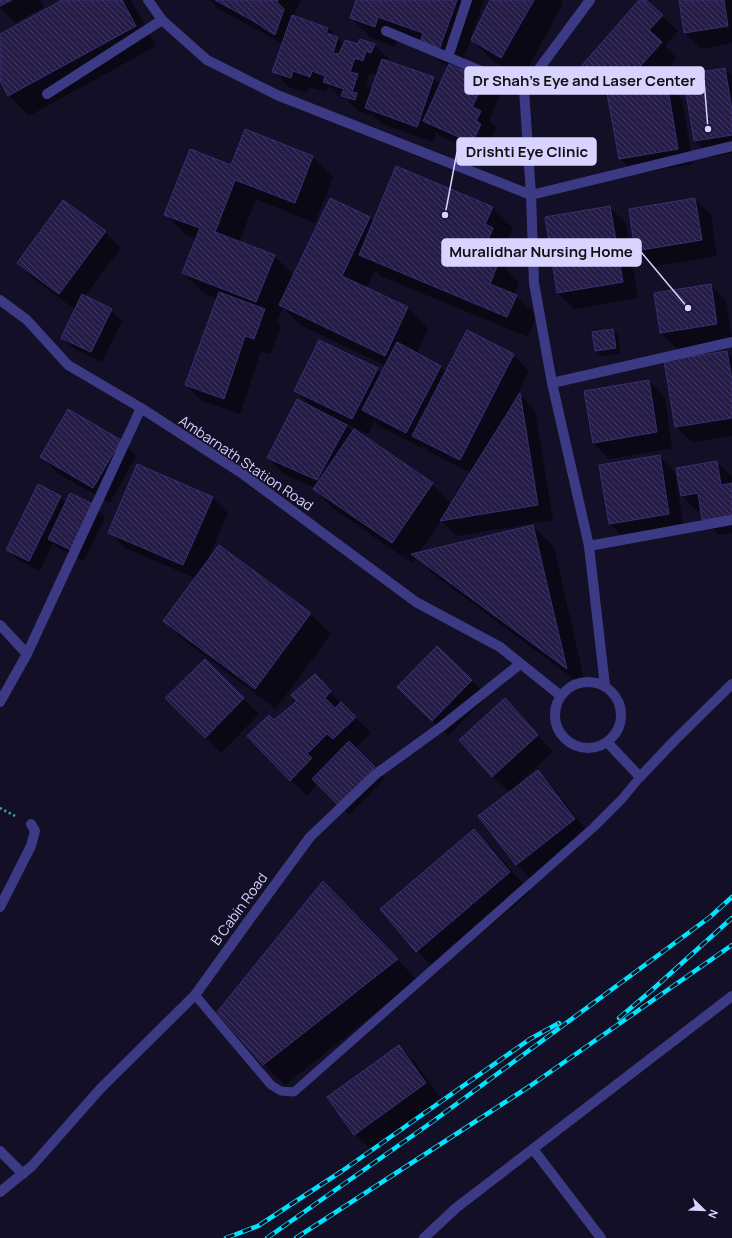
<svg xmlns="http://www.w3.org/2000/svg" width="732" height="1238" font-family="Manrope,sans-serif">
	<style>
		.shadow { fill: #0007; fill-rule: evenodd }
		.building { fill: url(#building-back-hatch); stroke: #3b2d73 }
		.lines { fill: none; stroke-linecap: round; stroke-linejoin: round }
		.path { stroke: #2fb8b0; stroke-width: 2.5; stroke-dasharray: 2 3; stroke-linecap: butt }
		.service { stroke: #3d3a85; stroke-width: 9 }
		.minor { stroke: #3d3a85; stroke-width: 10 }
		.tertiary { stroke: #3d3a85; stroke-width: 10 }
		.rail-casing { stroke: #00e5ff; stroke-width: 4.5 }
		.rail { stroke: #130f26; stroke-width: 3; stroke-dasharray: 9; stroke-linecap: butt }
		.labels { text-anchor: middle; stroke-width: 3.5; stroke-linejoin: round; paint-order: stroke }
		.street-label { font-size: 14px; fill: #d9d4ff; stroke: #130f26 }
		.leader { fill: none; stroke: #d9d4ff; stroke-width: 1.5 }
		.callout-dot { fill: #d9d4ff; stroke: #130f26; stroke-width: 1.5 }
		.callout { fill: #d9d4ff; stroke: #d9d4ff; stroke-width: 1.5 }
		.callout-label { font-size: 15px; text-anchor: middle; font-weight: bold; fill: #111 }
	</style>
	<defs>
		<pattern id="building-back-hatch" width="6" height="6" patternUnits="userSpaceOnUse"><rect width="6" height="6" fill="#241b47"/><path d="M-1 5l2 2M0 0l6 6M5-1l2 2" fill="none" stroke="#433b63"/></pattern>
	</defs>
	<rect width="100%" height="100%" fill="#130f26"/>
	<path class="shadow" d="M0 0H42L40 1 44 7 15 23 0 7Z
		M64 0H131L156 46 29 116 9 95 0 79V35Z
		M210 0H301L293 16 328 28 344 45H374L390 60 389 62 434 78 441 85 449 66 441 63 424 46 399 37 395 47 371 38 351 18 357 0H484L460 70 484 81 500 96 489 120 496 127 492 136 496 140 488 158 440 136 436 132 433 142 382 124 371 114V116L358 111 346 99 340 97 331 88 328 87 326 92 309 87 307 93 289 87 273 71 283 44 219 9ZM370 73 377 75 372 90 366 84ZM481 86H483L471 112 469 111Z
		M491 0H562L563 4 522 78 492 60 472 40Z
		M640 0H644L678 31 665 46 677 58 652 87 666 84 682 100 693 164 635 174 620 158 609 99 579 70Z
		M680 0H732V43L701 49 685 33Z
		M724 69 732 76V153L711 157 695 141Z
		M245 130 313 157 333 177 315 223 256 199 239 242 274 256 294 275 330 199 370 218 374 222 492 207 513 228 506 243 513 249 505 268 519 283 514 295 537 316 528 337 380 276 375 270 366 289 408 308 428 329 416 354 440 366 446 372 513 355 529 371 512 404 514 405 520 395 535 410 553 520 457 536 441 521 419 553 533 526 554 547 586 688 433 574 416 558 412 563 335 510 314 489 315 488 284 474 268 458 313 408 295 390 377 369 382 374 386 366 300 325 283 307 277 322 281 326 270 354 261 351 240 414 202 401 186 385 218 299 204 294 183 273 196 239 186 235 166 214 232 166ZM375 421 379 426 422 448 423 446 430 452 471 473 452 504 432 484 353 432 343 422 368 434Z
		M695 199 711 215 717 256 652 267 636 251Z
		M610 208 626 223 638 298 574 309 558 293 546 218Z
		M105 232 121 248 84 297 111 310 122 321 102 362 73 348 62 337 76 310 34 279 18 263Z
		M710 285 726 300 732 340 677 349 661 333Z
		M613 330 618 335 620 353 601 356 596 351 594 333Z
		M727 352 732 357V436L692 442 676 427Z
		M649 381 665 397 672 448 609 459 593 443Z
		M120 440 136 456 110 503 57 473 42 457Z
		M659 456 675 472 684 530 626 540 610 524Z
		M717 462 732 477V533L719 535 703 519 702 511H697L682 496Z
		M60 496 66 503 94 506 105 517 84 561 60 549 53 543 40 571 18 560 7 550Z
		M212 497 228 513 207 561 311 614 331 634 276 709 185 641 164 621 195 578 125 548 109 532Z
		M437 647 487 696 448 736 398 687Z
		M205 660 259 714 221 753 167 698Z
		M330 692 371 733 355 748 385 778 349 815 318 784 307 796 249 736Z
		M505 700 553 752 509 792 493 776Z
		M538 772 553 787 590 835 532 880 516 864Z
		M474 831 495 851 530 892 437 971 417 951Z
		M343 903 417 980 285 1085 264 1065 218 1012Z
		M399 1046 415 1062 441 1099 371 1150 355 1134Z"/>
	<path class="building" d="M0 0H12L0 6Z
		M62 0H122L136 26 8 96 0 81V34Z
		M215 0H278L277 2 284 9 275 35 253 21Z
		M356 0H457L439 50 420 43 423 33 378 17 375 27 350 18Z
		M490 0H534L501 58 471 40Z
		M639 0H646L663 15 649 30 662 42 619 90 603 76 595 85 578 70Z
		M679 0H724L728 26 684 33Z
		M292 15 328 28 326 33 338 37 333 53 339 54 345 40 358 44 360 39 375 44 371 53 366 51 363 61 355 58 350 72 358 74 352 92 357 93 355 100 341 96 344 89 323 82 325 76 312 71 310 77 293 71 291 78 272 72Z
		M382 59 434 77 417 127 365 108Z
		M449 64 485 80 472 107 481 111 476 121 481 124 472 143 423 121Z
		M725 68 732 110V135L694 141 683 75Z
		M667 83 678 149 619 159 607 93Z
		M245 129 313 156 295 203 235 180 215 232 275 255 256 302 182 273 200 228 164 215 190 149 231 165Z
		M396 166 493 207 485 224 493 228 482 254 499 261 490 284 517 295 507 317 359 255Z
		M330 198 370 217 342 276 408 307 385 356 279 305Z
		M695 198 702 240 635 251 629 209Z
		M63 200 106 231 59 294 17 263Z
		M610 206 623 282 557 293 545 217Z
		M711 284 717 324 660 333 654 293Z
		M219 292 265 309 254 339 245 336 224 399 185 385Z
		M82 294 112 309 91 352 61 338Z
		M613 329 616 348 595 351 592 332Z
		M467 330 514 354 460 460 412 436Z
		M319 340 378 368 352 419 294 391Z
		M397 342 441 366 406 433 362 410Z
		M727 351 732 380V418L675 427 664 361Z
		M649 380 657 432 593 443 584 391Z
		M520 393 538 505 440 521Z
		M297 399 347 425 317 480 267 458Z
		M68 409 121 440 93 488 40 457Z
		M354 429 433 483 392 543 313 489Z
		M660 455 669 514 609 524 599 465Z
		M717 461 721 485 732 483V515L702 520 698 493 681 496 676 468Z
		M137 464 213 497 183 565 108 533Z
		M38 484 61 496 29 561 6 550Z
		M70 493 95 505 73 551 48 539Z
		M533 525 567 669 411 554Z
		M219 545 311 613 255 689 163 621Z
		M437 646 472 680 432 721 397 687Z
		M205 659 244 698 205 738 165 698Z
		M315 674 331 691 325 698 335 708 341 702 356 717 333 739 327 734 307 754 312 758 290 781 247 736 269 715 274 720 297 701 291 695Z
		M505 698 538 735 492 777 459 740Z
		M349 741 375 767 338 805 312 779Z
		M538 770 575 819 516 865 478 816Z
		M474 829 510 872 416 952 380 909Z
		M323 881 398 959 263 1065 217 1012Z
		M399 1045 426 1083 354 1135 327 1097Z"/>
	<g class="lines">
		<path class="path" d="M0 808 17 817"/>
		<path class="service" d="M195 995 271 1085 281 1091 294 1092 594 827 622 799 640 777"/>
		<path class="minor" d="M148 0 162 20 207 60 277 95 531 195 732 146
			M386 31 524 89
			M448 57 467 0
			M47 94 162 20
			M552 383 732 342
			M589 546 732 520
			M0 625 27 654
			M0 702 27 654 141 408
			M0 907 31 846 35 831 31 824
			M533 1149 601 1238
			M0 1151 23 1174"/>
		<path class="tertiary" d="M590 0 524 89 531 195 534 283 552 383 589 546 605 686
			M0 300 27 320 68 365 141 408 240 472 416 602 500 647 561 696
			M555 715a33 33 0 1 1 66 0a33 33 0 1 1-66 0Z
			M607 742 640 777 674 741 732 684
			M0 1192 32 1166 101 1088 195 995 252 916 310 837 376 774 441 727 520 664
			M424 1238 456 1208 732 996"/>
		<g class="rail-casing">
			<path id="rail" d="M619 1018 652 990 732 918
				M226 1238 258 1226 342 1171 530 1039 559 1023
				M267 1238 432 1122 710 917 732 897
				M296 1238 530 1086 732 945"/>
		</g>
		<use href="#rail" class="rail"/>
	</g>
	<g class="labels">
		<g class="street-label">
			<text transform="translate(246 463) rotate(34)" y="5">Ambarnath Station Road</text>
			<text transform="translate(239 909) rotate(-54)" y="5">B Cabin Road</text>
		</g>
	</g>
	<path class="leader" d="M708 129L704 80M445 215L457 152M688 308L641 252"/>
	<g class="callout-dot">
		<circle cx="708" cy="129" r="4"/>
		<circle cx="445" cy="215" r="4"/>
		<circle cx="688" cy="308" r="4"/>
	</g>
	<g class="callout">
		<rect x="465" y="67" width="239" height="27" rx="4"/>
		<rect x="457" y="138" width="139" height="27" rx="4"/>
		<rect x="442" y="239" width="199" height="27" rx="4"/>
	</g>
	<g class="callout-label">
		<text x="584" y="86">Dr Shah's Eye and Laser Center</text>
		<text x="527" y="157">Drishti Eye Clinic</text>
		<text x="541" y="257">Muralidhar Nursing Home</text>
	</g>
	<g transform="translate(704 1210) rotate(113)" stroke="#130f26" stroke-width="3" paint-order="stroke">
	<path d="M0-3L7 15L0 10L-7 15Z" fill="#d9d4ff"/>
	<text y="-6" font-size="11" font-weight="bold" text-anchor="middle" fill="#d9d4ff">N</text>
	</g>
</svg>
